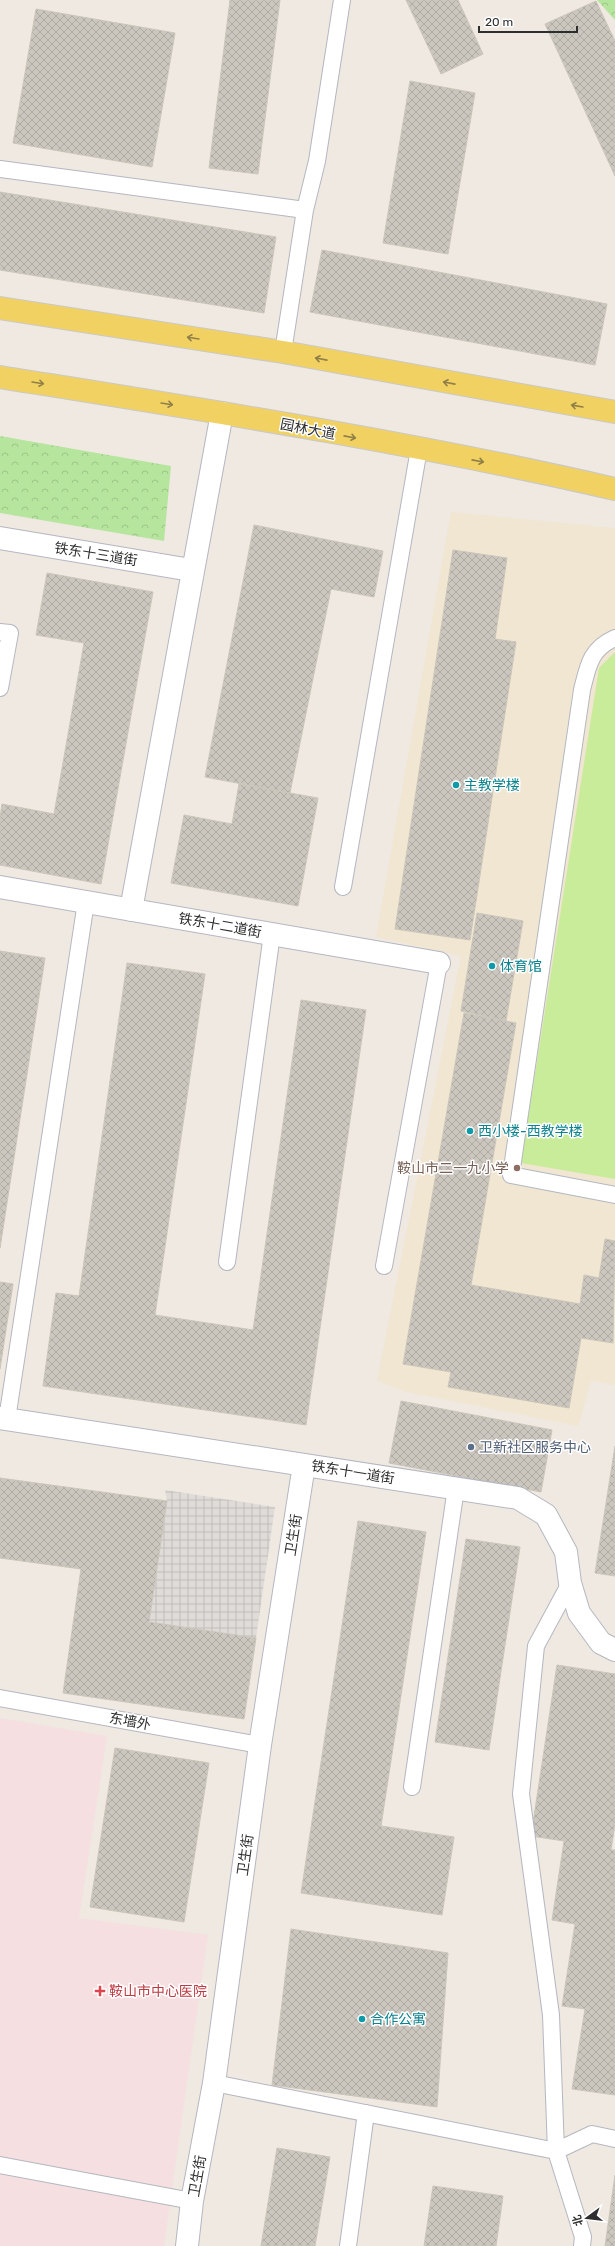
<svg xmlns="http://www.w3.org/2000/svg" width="615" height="2246" font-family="Rubik,'Noto Sans SC',sans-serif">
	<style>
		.education { fill: #f0e6d1 }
		.medical { fill: #f5dfe0 }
		.forest { fill: url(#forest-crowns) }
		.pitch { fill: #c9ec9a }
		.plaza { fill: url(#plaza-grid) }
		.building { fill: url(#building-cross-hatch); stroke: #cbc5ba }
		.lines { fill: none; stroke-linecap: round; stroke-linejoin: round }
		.service-casing { stroke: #b4b7c1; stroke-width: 18 }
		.minor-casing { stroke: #b4b7c1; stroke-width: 24 }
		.primary-casing { stroke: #c9c9c9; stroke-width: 24 }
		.service { stroke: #fff; stroke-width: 16 }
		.minor { stroke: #fff; stroke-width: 22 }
		.primary { stroke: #f2d163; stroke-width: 22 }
		.oneway { stroke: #908048 }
		.culture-dot { fill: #0f9aa8; stroke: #fff; stroke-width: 1.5 }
		.education-dot { fill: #8d6e63; stroke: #fff; stroke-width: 1.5 }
		.service-dot { fill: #5c6f8a; stroke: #fff; stroke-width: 1.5 }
		.health-dot { fill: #e0444e; stroke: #fff; stroke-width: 1.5 }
		.labels { text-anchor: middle; stroke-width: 3; stroke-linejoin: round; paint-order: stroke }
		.street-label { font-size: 14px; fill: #2e2e2e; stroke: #fff }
		.culture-label { font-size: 14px; fill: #0d838f; stroke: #fff; text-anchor: start }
		.education-label { font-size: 14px; fill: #785e54; stroke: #fff; text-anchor: end }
		.service-label { font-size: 14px; fill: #4e5e75; stroke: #fff; text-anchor: start }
		.health-label { font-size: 14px; fill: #be3a42; stroke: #fff; text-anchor: start }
	</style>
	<defs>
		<pattern id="forest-crowns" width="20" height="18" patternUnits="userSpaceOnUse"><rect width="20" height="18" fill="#b6e59e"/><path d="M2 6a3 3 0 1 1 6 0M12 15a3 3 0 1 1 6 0" fill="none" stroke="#9dc588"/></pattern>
		<pattern id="plaza-grid" width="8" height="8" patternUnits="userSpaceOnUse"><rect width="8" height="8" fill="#dfdcd8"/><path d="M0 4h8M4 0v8" fill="none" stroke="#c0bdba"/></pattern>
		<pattern id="building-cross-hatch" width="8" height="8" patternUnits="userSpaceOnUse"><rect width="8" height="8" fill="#cbc7bf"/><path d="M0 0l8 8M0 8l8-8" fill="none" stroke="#afaba4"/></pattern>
	</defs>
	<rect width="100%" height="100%" fill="#efe9e1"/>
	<path class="education" d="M451 512 615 528V1385L591 1381 578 1426 407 1392 377 1381 461 956 376 937Z"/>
	<path class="medical" d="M0 1718 107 1736 79 1918 208 1935 164 2246H0Z"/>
	<path class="forest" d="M597 0H615V20L614 19Z
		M0 436 171 466 164 541 0 513Z"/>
	<path class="pitch" d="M615 652V1179L521 1163 599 668Z"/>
	<path class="plaza" d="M165 1490 275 1507 256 1638 149 1622 167 1501Z"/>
	<path class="building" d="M230 0H280L258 174 209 168Z
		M406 0H458L483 54 441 74Z
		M596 1 615 41V176L545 24Z
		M36 9 175 33 152 167 13 143Z
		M410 81 475 93 448 254 383 243Z
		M0 192 276 237 264 313 0 270Z
		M322 250 607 304 595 365 310 312Z
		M254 525 383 551 374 597 331 589 290 793 205 777Z
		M453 550 507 558 495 639 516 642 470 940 395 929Z
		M47 573 153 592 101 884 0 865V817L2 804 54 814 84 643 36 635Z
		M239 784 318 798 298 906 171 883 184 815 232 824Z
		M477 913 523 921 506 1021 461 1011Z
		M0 951 45 958 0 1248Z
		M127 963 205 974 155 1315 253 1330 301 1000 366 1010 306 1425 43 1386 56 1293 79 1296Z
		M464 1013 516 1023 471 1285 580 1304 584 1275 599 1278 605 1239 615 1241 613 1343 581 1338 569 1408 448 1387 451 1372 403 1364Z
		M0 1282 13 1284 0 1369Z
		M401 1401 552 1430 541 1492 389 1463Z
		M615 1446V1576L595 1573Z
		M0 1478 167 1501 149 1622 256 1638 244 1719 63 1693 81 1569 0 1558Z
		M358 1521 426 1532 381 1826 454 1837 442 1915 301 1893Z
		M466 1539 520 1547 489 1750 435 1742Z
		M557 1665 615 1674V1824L611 1850H615V2095L572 2089 585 2009 562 2006 575 1924 552 1920 564 1841 531 1836Z
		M115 1748 209 1763 184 1922 90 1907Z
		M291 1929 448 1953 437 2107 272 2085Z
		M277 2148 330 2157 315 2246H261Z
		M615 2175V2246H605Z
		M433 2186 503 2196 496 2246H424Z"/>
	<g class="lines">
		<g class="service-casing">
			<path id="service" d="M0 169 305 210
				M283 352 305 210 317 161 342 0
				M0 632 10 633 0 688
				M615 638C590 649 588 666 582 690L511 1175 615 1195
				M343 887 419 449
				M227 1262 272 934
				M384 1266 439 963
				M7 1419 86 902
				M570 1583 536 1646 521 1794 551 2015 556 2151 583 2237 582 2246
				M0 1698 260 1745
				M412 1787 456 1488
				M214 2083 556 2151 592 2134 615 2139
				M0 2165 192 2201
				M348 2246 366 2113"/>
		</g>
		<g class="minor-casing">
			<path id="minor" d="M0 538 191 570
				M0 887 439 963
				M131 910 222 413
				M0 1418 518 1498 546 1515 566 1552 570 1583 579 1613 601 1643 615 1650
				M187 2246 192 2201 214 2083 260 1745 304 1465"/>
		</g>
		<g class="primary-casing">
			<path id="primary" d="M0 308 283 352 615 412
				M0 377C205 410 412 442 615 489"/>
		</g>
		<use href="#service" class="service"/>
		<use href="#minor" class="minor"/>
		<use href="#primary" class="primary"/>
	</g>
	<defs><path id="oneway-shaft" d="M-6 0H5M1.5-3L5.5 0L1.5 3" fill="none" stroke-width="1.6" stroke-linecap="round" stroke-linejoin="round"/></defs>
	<g class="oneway">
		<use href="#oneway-shaft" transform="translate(193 338) rotate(-171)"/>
		<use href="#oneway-shaft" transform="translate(321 359) rotate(-169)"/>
		<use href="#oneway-shaft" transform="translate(38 383) rotate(9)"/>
		<use href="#oneway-shaft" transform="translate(449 383) rotate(-169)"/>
		<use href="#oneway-shaft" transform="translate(167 404) rotate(9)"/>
		<use href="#oneway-shaft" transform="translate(577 406) rotate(-170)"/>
		<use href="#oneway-shaft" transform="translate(350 437) rotate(11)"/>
		<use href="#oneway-shaft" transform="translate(478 461) rotate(11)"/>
	</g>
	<g class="culture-dot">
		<circle cx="456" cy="785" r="4"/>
		<circle cx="492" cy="966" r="4"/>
		<circle cx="470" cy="1131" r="4"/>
		<circle cx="362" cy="2019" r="4"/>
	</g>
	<circle class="education-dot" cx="517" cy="1168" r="4"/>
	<circle class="service-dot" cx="471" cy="1447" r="4"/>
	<path class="health-dot" d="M98 1985h4v4h4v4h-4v4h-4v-4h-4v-4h4z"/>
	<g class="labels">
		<g class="street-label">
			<text transform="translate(308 429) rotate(11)" y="5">园林大道</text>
			<text transform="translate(96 554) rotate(9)" y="5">铁东十三道街</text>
			<text transform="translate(220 925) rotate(10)" y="5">铁东十二道街</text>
			<text transform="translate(353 1472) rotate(9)" y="5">铁东十一道街</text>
			<text transform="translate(293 1535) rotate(-81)" y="5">卫生街</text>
			<text transform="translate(130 1721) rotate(10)" y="5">东墙外</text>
			<text transform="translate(245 1855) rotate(-82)" y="5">卫生街</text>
			<text transform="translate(197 2176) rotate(-80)" y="5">卫生街</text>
		</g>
		<g class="culture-label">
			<text x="464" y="790">主教学楼</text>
			<text x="500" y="971">体育馆</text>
			<text x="478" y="1136">西小楼-西教学楼</text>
			<text x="370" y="2024">合作公寓</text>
		</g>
		<g class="education-label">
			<text x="509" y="1173">鞍山市二一九小学</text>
		</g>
		<g class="service-label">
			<text x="479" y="1452">卫新社区服务中心</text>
		</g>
		<g class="health-label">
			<text x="109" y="1996">鞍山市中心医院</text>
		</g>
	</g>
	<g transform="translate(587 2218) rotate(255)" stroke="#ffffff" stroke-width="3" paint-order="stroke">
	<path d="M0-3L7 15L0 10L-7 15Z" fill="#2e2e2e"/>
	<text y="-6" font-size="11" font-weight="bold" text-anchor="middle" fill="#2e2e2e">北</text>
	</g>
	<path d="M479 26v6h98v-6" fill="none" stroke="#2e2e2e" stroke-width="2"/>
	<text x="485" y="26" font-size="12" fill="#2e2e2e" stroke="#ffffff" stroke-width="3" paint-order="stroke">20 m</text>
</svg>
